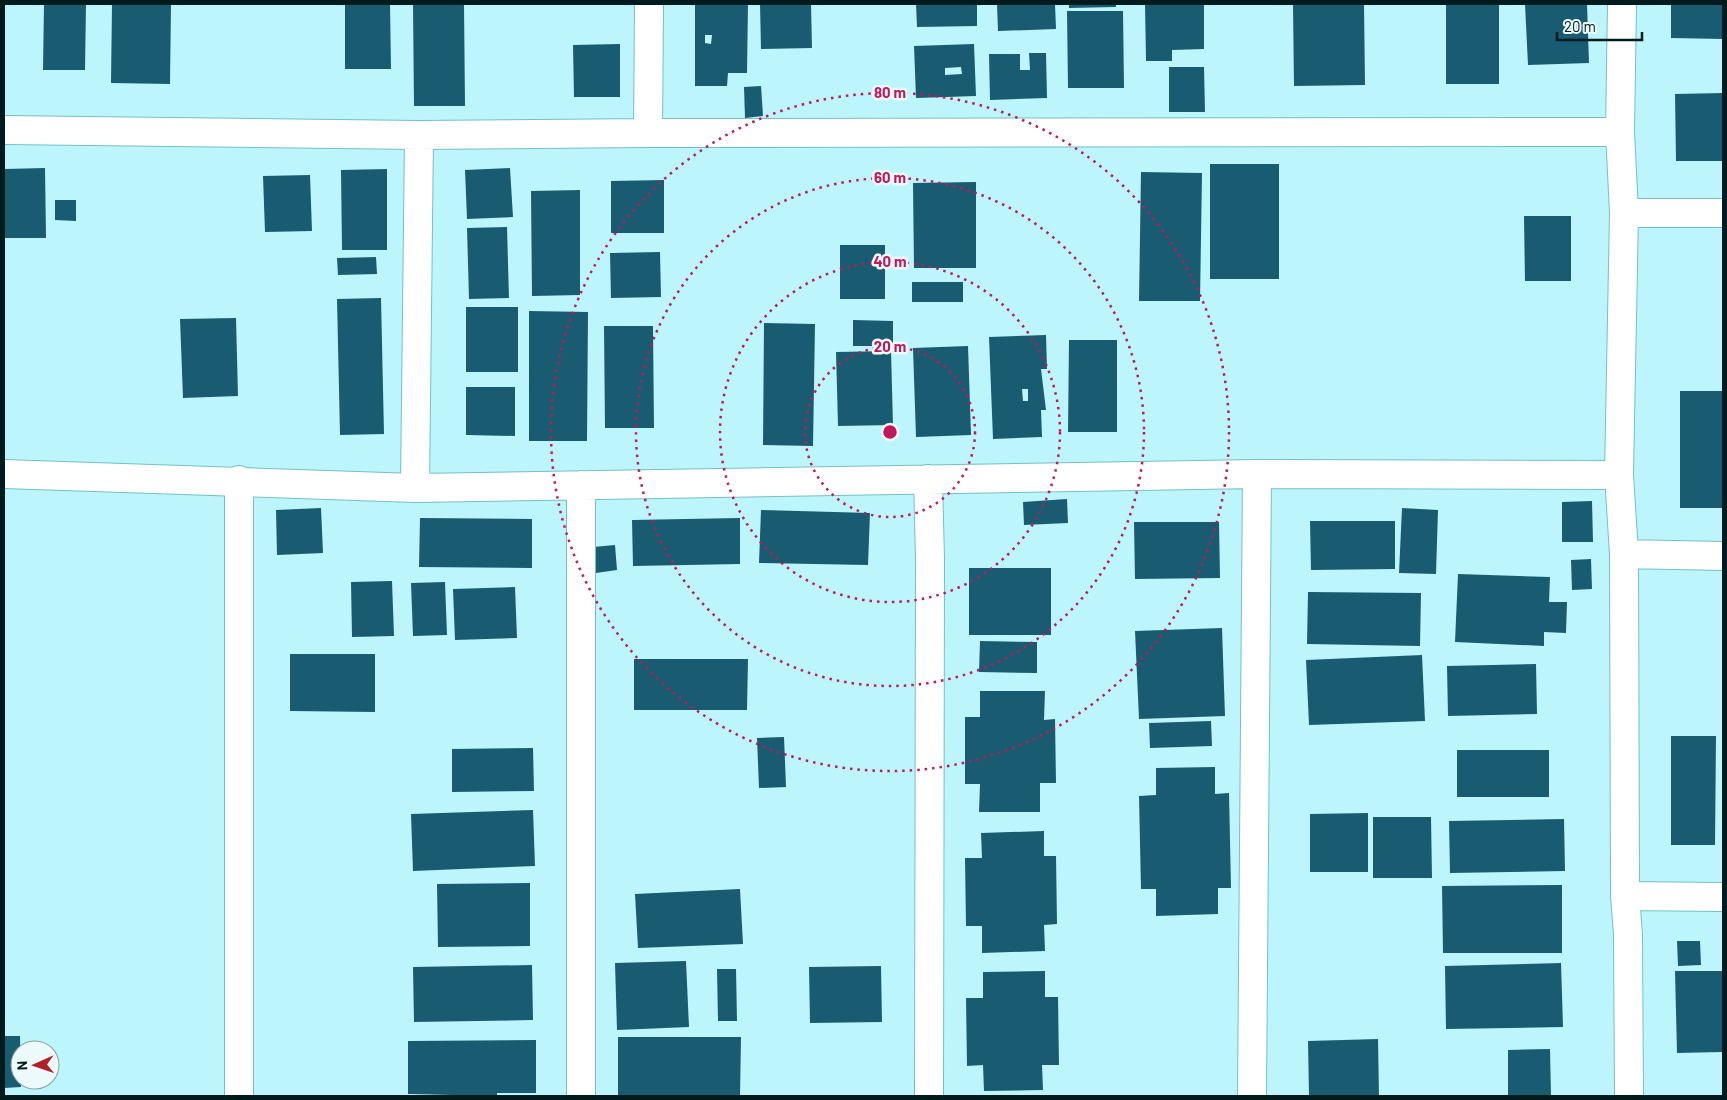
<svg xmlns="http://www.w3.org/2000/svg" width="1727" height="1100" font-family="Barlow,sans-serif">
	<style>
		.building { fill: #195b71; fill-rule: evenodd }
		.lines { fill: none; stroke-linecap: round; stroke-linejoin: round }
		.street-casing { stroke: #76bfc7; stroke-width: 30 }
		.street { stroke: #fff; stroke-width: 28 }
		.ring { fill: none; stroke: #c2185b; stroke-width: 2.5; stroke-dasharray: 2.5 5 }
		.centre { fill: #c2185b; stroke: #ecfafc; stroke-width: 2.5 }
		.ring-label { font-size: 15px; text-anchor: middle; font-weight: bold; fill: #c2185b; stroke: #ecfafc; stroke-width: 5; stroke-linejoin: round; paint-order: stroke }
	</style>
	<rect width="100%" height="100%" fill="#bcf6fc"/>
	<path class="building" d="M44 4H86L85 70H43Z
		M112 4H171L170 84 111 83Z
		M345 4H390L391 69H345Z
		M413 4H464L465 106H414Z
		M695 4H748L747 73H728L727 86H695ZM705 35H712L711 44 705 43Z
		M760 4H811L812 48 761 49Z
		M916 4H977V26L917 27Z
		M997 4H1055L1056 29 998 31Z
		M1069 4H1116V7L1069 8Z
		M1145 4H1204V49L1172 50V61H1146Z
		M1293 4H1364L1365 85 1294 86Z
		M1446 4H1499V84H1446Z
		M1525 4H1587L1589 63 1528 65Z
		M1671 4H1723V39L1671 38Z
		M1067 11H1123L1124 88H1068Z
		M620 44V97H574L573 45Z
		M974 44 976 96 916 98 914 46ZM961 67 962 74 945 75V68Z
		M1029 53H1046L1047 98 990 100 989 54H1020V70H1030Z
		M1169 67H1204L1205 112H1169Z
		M761 86 763 116 745 118 744 87Z
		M1723 93V161H1676L1675 94Z
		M1210 164H1279V279H1210Z
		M45 168 46 238H4V169Z
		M510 168 513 217 467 219 465 170Z
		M387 169V250H342L341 170Z
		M1141 172 1202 173 1200 301H1139Z
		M310 175 312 231 265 232 263 176Z
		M664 180V233H611V181Z
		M976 182V268H914L913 183Z
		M580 190V295L532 296 531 191Z
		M55 200H76V221L55 220Z
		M1524 216H1571V281H1525Z
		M507 227 509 298 469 299 467 228Z
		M840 245H885V299H840Z
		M660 252 661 297 611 298 610 253Z
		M376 257 377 274 338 275 337 258Z
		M912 282H963V302H912Z
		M381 298 384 434 340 435 337 299Z
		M466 307H518V372H466Z
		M529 311 588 312 587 441H529Z
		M236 318 238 396 183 398 180 319Z
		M853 320 893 321V346H853Z
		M764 323 815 324 813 446 763 445Z
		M604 326H653L654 428H605Z
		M1046 335 1047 369H1041L1046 410H1041L1042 437 993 439 989 337ZM1022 389H1028V401H1023Z
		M1069 340H1117V432H1068Z
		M968 346 971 435 916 437 913 348Z
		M891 351 893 425 838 426 836 352Z
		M466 387H515V436L466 435Z
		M1680 391H1723V508H1680Z
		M1067 499 1068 523 1024 525 1023 502Z
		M1592 501 1593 542H1562V502Z
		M321 508 323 553 277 555 276 510Z
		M1402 508 1438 510 1436 574 1399 573Z
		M761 510 870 513 868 565 759 563Z
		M420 518 532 519V568L419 567Z
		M740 518V564L633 566 632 520Z
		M1310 521H1395V569L1311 570Z
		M1134 522H1219L1220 578 1135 579Z
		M615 545 617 570 596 573 593 547Z
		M1591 559 1592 589 1572 590 1571 560Z
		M969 568H1051V635H969Z
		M1458 574 1550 577 1549 602H1567L1566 633 1544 632V646L1455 642Z
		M392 581 394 636 352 637 351 582Z
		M445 582 447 635 413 636 411 583Z
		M515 587 517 638 455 640 453 589Z
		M1308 592 1421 593 1420 646 1307 644Z
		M1222 628 1225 716 1139 719 1135 631Z
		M980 641 1037 642V673L979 672Z
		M290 654H375V712L290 711Z
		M1422 655 1425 721 1309 725 1306 660Z
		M634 659H748L747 710H634Z
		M1536 664 1537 714 1448 716 1447 666Z
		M980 691H1045L1044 720 1055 719 1056 783H1040V812H979L980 784H965V717H980Z
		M1211 721 1212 746 1150 748 1149 723Z
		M1671 736H1716L1715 845H1671Z
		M784 737 786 787 759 788 757 738Z
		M533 748 534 791 452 792V749Z
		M1457 750H1549V797H1457Z
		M1215 767V794L1229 793 1231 888H1218V914L1156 916V889H1141L1139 796 1156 795V768Z
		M533 810 535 866 413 871 411 814Z
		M1368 813V872H1310V814Z
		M1373 817H1431L1432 878H1373Z
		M1564 819 1565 871 1450 873 1449 821Z
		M1044 831V856H1056L1057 924 1044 925 1045 951 982 953V926H966L965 858H982L981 833Z
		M530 883V946L438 947 437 884Z
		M1562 885V953H1443L1442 886Z
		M740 889 743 944 638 948 635 894Z
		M1677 941H1700L1701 965 1678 966Z
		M686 961 689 1027 617 1030 615 963Z
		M1561 963 1563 1027 1446 1029 1445 966Z
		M532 965 533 1020 414 1022 413 967Z
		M881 966 882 1022 810 1023 809 967Z
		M717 969H736L737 1021H718Z
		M1045 971V997H1058L1059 1065H1042L1043 1090 984 1091 983 1065 967 1066 966 998H983V972Z
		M1675 971H1723V1052L1677 1053Z
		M4 1036H20L21 1087 4 1088Z
		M618 1037H741L740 1096H618Z
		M1378 1039 1379 1096H1309L1308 1041Z
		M536 1040V1093H497V1096L408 1094V1041Z
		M1550 1049 1551 1096H1508V1050Z"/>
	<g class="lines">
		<g class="street-casing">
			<path id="street" d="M1622 4 1620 132 1624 213 1619 475 1624 554 1625 896 1628 935 1629 1096
				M4 130 419 135 648 133 1620 132
				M648 133 649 4
				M1624 213H1723
				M4 474 415 488 1257 474 1619 475
				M928 479 930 559 929 1096
				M581 485V1096
				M415 488 419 135
				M1624 554 1723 556
				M1625 896 1723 897
				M239 1096V480
				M1252 1096 1257 474"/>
		</g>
		<use href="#street" class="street"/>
	</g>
	<g class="ring">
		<circle cx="890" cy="432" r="85"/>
		<circle cx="890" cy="432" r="170"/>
		<circle cx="890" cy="432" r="254"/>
		<circle cx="890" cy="432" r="339"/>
	</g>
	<circle cx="890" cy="432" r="8" class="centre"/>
	<g class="ring-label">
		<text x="890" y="98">80 m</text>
		<text x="890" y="183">60 m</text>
		<text x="890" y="267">40 m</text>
		<text x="890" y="352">20 m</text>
	</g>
	<rect width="1727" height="1100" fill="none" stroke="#001b1e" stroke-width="10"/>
	<g transform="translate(35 1065) rotate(268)"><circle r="24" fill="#ecfafc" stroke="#8ea1a3"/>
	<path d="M0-4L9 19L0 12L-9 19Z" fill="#b22129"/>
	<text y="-8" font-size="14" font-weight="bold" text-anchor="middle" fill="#001b1e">N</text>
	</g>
	<path d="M1557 32v8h85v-8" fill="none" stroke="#001b1e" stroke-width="2.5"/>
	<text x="1564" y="32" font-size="15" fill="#001b1e" stroke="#ecfafc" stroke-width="4" paint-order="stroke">20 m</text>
</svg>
